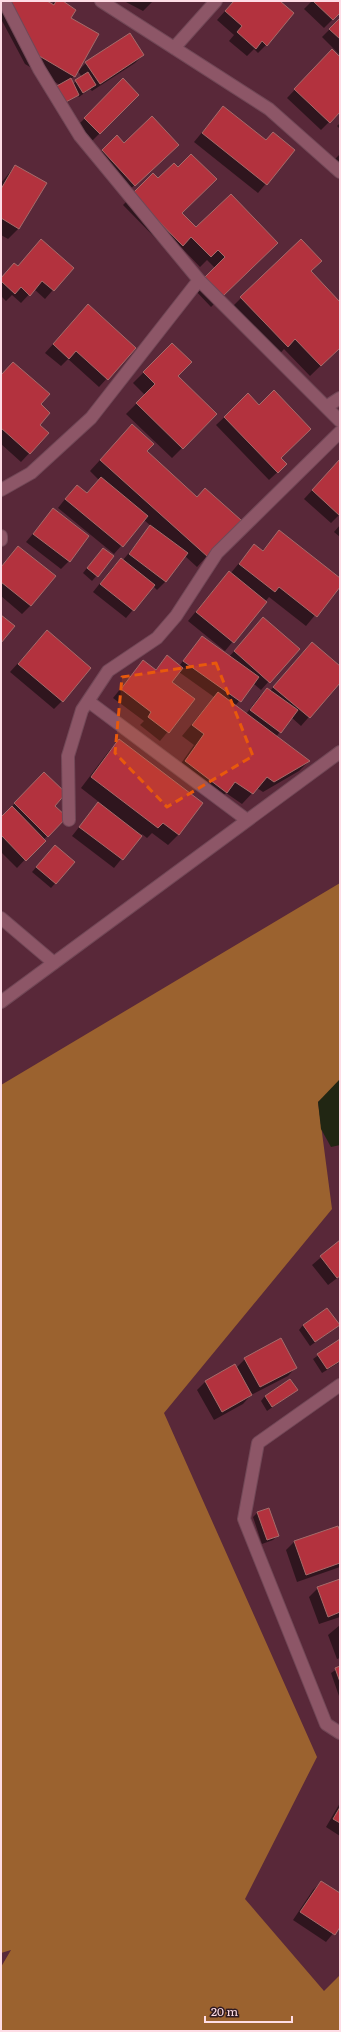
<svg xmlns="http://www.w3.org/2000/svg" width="341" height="2032" font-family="Literata,serif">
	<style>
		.forest { fill: #9b622f }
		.water { fill: #212613 }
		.shadow { fill: #0007 }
		.building { fill: #b3323e; stroke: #a56b6a }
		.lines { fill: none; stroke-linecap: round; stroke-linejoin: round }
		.minor-casing { stroke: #724857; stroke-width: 14 }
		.minor { stroke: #8d5667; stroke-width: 12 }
		.marked { fill: #e8590c; fill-opacity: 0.2; stroke: #e8590c; stroke-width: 3; stroke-dasharray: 8 5; stroke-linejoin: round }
	</style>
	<rect width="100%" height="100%" fill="#592839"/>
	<path class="forest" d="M340 883V1083L318 1102 332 1209 164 1413 317 1757 245 1899 324 1991 340 1975V2031H1V1967L11 1950 1 1953V1085Z"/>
	<path class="water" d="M340 1079V1145L331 1147 321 1129 318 1102Z"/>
	<path class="shadow" d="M6 1H45L51 5 55 1H61L70 18 97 34 71 80 73 84 82 77 78 71 86 63 143 55 135 63 92 91 90 89 79 97 77 95 60 107V85L25 64 1 19V10Z
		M124 1H153L143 11Z
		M234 1H279L266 45 258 53 254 49 247 56 229 41 234 35 217 20Z
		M312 1H340V12L324 28 304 9Z
		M340 19V55L322 37Z
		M340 58V111L321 130 287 98 324 59Z
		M123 80 138 95 91 142 76 127Z
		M223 107 265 141 273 133 294 150 258 193 194 142Z
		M340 123V129L337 126Z
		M117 137 124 144 169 153 126 193 94 159Z
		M340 154V164L335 159Z
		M15 166 45 183 18 229 8 239 1 235V183Z
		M153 175 181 213 196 229 276 243 211 307 194 289 215 268 207 260 200 267 180 246 172 255 123 205Z
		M18 267 72 268 45 299 34 289 21 303 12 295 6 301 1 296V278Z
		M310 271 340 303V347L310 376 284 349 277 357 231 308 241 298Z
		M80 314 135 348 99 387 68 359 61 366 45 353Z
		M172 344 182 448 172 458 126 414 145 395 133 383Z
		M1 375 40 405 39 425 48 433 21 462 1 444Z
		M248 395 259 407 280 458 286 464 269 480 216 425Z
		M122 436 145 451 197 498 240 520 197 567 185 556 165 582 157 590 153 586 126 618 93 592 113 567 121 559 123 560 151 526 144 520 114 554 58 508 69 494H86L99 480 90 471Z
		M340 460V514L331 523 304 499Z
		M53 510 69 561 61 569 26 542Z
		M340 525V537L334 532Z
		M279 532 340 580V585L306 626 269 597 225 651 188 621 221 581 230 574 254 545 261 552Z
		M18 547 31 605 22 614 1 596V566Z
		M99 553 113 557 92 581 83 573Z
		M263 618 298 649 261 690 253 683 235 706 246 714 259 697 267 689 270 691 303 652 340 668V681L301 726 291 717 276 737 309 761 299 771 263 792 257 788 242 804 226 793 216 802 175 772 194 745 182 736 214 697 179 672 171 682 194 700 160 741 140 725 144 721 113 698 143 661 155 670 167 656 179 666 202 637 229 657Z
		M47 631 62 701 54 709 10 672Z
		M119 741 179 834 168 845 152 833 147 838 142 834 114 868 72 836 99 802 81 788 109 751Z
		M44 773 53 806 65 817 17 868 1 852V818Z
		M51 850 74 862 51 888 32 872Z
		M340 1241V1276L328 1285 312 1265Z
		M303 1325H339L310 1346 299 1330Z
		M340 1340V1362L322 1373 313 1359Z
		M245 1359 296 1367 288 1376 251 1395 243 1404 214 1420 197 1390 205 1382 236 1368Z
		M297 1390 267 1411 261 1401 265 1396Z
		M268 1509 278 1535 273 1540 262 1544 253 1517 257 1513Z
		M340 1535V1567L297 1582 286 1550 294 1542Z
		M340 1580V1617L319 1624 309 1597 318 1588Z
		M340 1625V1658L337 1659 328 1635Z
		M340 1667V1696H339L331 1673Z
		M340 1803V1836L326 1827Z
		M321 1882 340 1895V1925L326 1942 293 1920 313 1890Z"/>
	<path class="building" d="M10 1H47L54 5 56 1H63L76 10 71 18 99 34 75 77 36 54Z
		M234 1H280L294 13 267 46 262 41 256 49 237 32 242 26 225 11Z
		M313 1H340V13L333 20Z
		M340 18V39L329 29Z
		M130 33 144 55 100 84 85 62Z
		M332 49 340 57V112L330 123 294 89Z
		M88 72 96 85 83 93 75 80Z
		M71 78 79 95 64 103 55 87Z
		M123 78 139 95 100 134 84 118Z
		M223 106 266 140 273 132 295 150 267 185 202 133Z
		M152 116 179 145 135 186 102 150 117 135 124 143Z
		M191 154 217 179 182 213 196 227 231 194 278 243 222 297 204 278 225 257 218 250 211 257 191 237 183 246 132 194 153 173 158 178 174 163 178 167Z
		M15 165 47 183 19 229 1 218V189Z
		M41 239 74 268 54 291 42 281 30 296 21 287 15 294 1 281V278L14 263 18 266Z
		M301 239 322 261 311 271 340 302V348L321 366 295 339 288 347 240 297Z
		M88 304 136 348 108 380 76 351 69 359 53 344Z
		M172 343 192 362 178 376 217 414 183 449 136 403 155 384 143 372Z
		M13 362 50 394 41 404 50 413 40 425 49 433 30 454 1 428V375Z
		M274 390 311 429 281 458 287 464 278 473 224 417 248 393 259 405Z
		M132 424 154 444 147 451 197 497 205 488 241 520 208 557 100 460Z
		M340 459V516L312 490Z
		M101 477 148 516 123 547 65 499 77 485 87 493Z
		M53 508 89 536 70 562 33 534Z
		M150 525 188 553 166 582 129 554Z
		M279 530 340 578V587L317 617 279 587 275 592 239 564 254 544 263 551Z
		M18 546 56 576 31 606 1 582V567Z
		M103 548 114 556 98 577 87 568Z
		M121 558 155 585 134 611 100 584Z
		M229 571 267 602 234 643 196 612Z
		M1 615 15 626 1 643Z
		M263 617 300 649 270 683 234 651Z
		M47 630 91 668 63 702 18 664Z
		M202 636 259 677 241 702 183 661Z
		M312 642 340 666V683L310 718 273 687Z
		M167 655 183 668 172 682 195 699 169 733 148 717 151 712 121 689 143 660 156 670Z
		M267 688 298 710 281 733 250 710Z
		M218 692 310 761 274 782 267 777 253 794 235 782 227 793 185 761 204 734 192 725Z
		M119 739 203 803 179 835 163 823 158 828 91 777Z
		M44 772 66 793 55 806 67 817 48 837 14 803Z
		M98 802 142 836 123 860 79 827Z
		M12 806 46 841 26 861 1 835V817Z
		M55 845 75 862 56 884 36 867Z
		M340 1240V1276L337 1278 320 1256Z
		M327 1308 340 1325 315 1342 303 1325Z
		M281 1338 297 1368 260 1387 244 1358Z
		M340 1339V1361L327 1369 317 1354Z
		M235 1364 252 1395 222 1412 205 1381Z
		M290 1379 298 1390 272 1407 265 1396Z
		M269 1508 279 1536 267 1540 257 1512Z
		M338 1526 340 1532V1563L306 1575 294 1541Z
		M340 1579V1612L328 1617 317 1587Z
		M340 1666V1682L335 1668Z
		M340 1807V1823L333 1819Z
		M321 1881 340 1893V1927L335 1935 300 1912Z"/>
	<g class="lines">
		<g class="minor-casing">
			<path id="minor" d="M4 1 39 69 80 136 199 280 340 421
				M101 1 269 109 340 172
				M174 48 216 1
				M326 407 340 398
				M1 490 31 473 91 418 199 280
				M1 536V540
				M88 701 247 820
				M69 820 68 756 82 710 108 671 157 638 176 616 217 553 340 432
				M1 918 54 963
				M1 1002 340 752
				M340 1385 258 1443 244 1519 326 1724 340 1733"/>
		</g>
		<use href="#minor" class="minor"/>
	</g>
	<path class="marked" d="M216 663 253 756 167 807 115 753 122 677Z"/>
	<rect width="341" height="2032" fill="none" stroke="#fedde6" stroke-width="4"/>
	<path d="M205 2016v6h87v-6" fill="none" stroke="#fedde6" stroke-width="2"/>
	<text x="211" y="2016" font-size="12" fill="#fedde6" stroke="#301a21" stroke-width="3" paint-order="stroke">20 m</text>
</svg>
